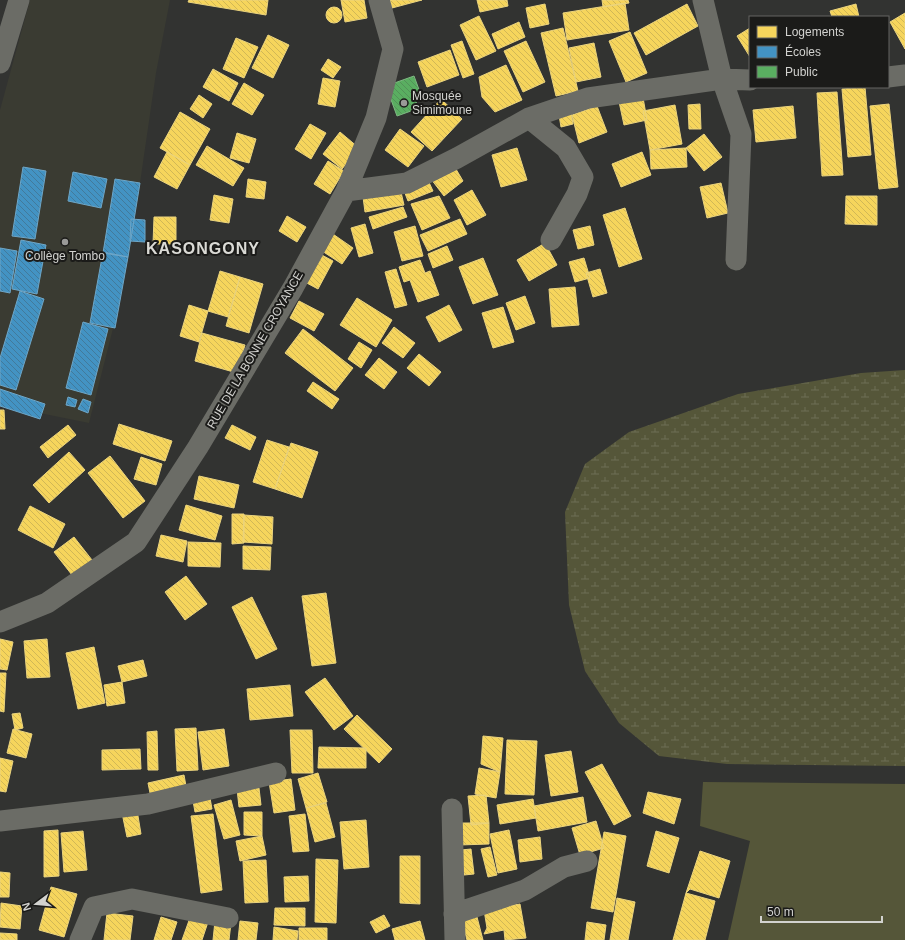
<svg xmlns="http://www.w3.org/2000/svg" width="905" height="940" font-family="Arial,sans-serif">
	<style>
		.built { fill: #3a3b32 }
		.grass { fill: #555639 }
		.wetland { fill: url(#wetland-marsh) }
		.homes { fill: url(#homes-back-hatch); stroke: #ebd47e }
		.schools { fill: url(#schools-back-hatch); stroke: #6ea6c7 }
		.public { fill: url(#public-back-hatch); stroke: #7eb982 }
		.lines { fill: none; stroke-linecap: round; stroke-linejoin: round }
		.minor { stroke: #6b6c66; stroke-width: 21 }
		.poi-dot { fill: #9a9a98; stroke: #1b1b19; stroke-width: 1.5 }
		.labels { text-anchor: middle; stroke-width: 4; stroke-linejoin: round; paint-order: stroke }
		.poi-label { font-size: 12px; fill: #d2d2cf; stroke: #1b1b19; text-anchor: start }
		.street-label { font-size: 12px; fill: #d2d2cf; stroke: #1b1b19 }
		.district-label { font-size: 16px; font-weight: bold; letter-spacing: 1px; fill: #dadad5; stroke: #1b1b19 }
	</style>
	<defs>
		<pattern id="wetland-marsh" width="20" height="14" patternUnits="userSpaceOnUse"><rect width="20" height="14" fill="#555639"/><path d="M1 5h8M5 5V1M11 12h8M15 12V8" fill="none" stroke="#6d6d55"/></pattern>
		<pattern id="homes-back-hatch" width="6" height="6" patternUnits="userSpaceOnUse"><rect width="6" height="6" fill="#f6d55c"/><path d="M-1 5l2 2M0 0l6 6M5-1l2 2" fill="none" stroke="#d1b756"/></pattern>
		<pattern id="schools-back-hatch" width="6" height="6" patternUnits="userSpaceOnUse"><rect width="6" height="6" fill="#4393c3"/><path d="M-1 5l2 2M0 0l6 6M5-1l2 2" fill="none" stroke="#427a9b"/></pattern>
		<pattern id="public-back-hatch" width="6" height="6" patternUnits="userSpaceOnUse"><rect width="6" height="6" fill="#5aae61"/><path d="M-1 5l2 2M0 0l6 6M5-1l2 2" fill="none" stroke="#539258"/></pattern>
	</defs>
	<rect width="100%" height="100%" fill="#323331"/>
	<path class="built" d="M30 0H170L156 73 140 183 120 301 89 423 0 405V110Z"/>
	<path class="grass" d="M703 782 905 784V940H728L750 841 700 826Z"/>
	<path class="wetland" d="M905 370V766L727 764 659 756 619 723 585 671 569 605 565 512 585 464 629 432 738 394 861 373Z"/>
	<path class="homes" d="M189 0H268L266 15 188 2Z
		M341 0H364L367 18 345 22Z
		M390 0H422L392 8Z
		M477 0H507L508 6 480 12Z
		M602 0H628L629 3 603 7Z
		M625 3 629 30 567 40 563 13Z
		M545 4 549 24 530 28 526 8Z
		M687 4 698 26 646 55 634 33Z
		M856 4 859 17H832L830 11Z
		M326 15a8 8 0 1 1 16 0a8 8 0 1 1-16 0Z
		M905 13V49L890 22Z
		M479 16 496 51 476 60 460 25Z
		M519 22 525 37 498 49 492 34Z
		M563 28 578 91 556 96 541 33Z
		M750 28V57L737 36Z
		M630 32 647 73 626 82 609 41Z
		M268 35 289 45 273 78 252 68Z
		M236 38 258 47 244 78 223 69Z
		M462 41 474 74 463 78 451 45Z
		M526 41 545 82 523 92 504 51Z
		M594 43 601 77 576 82 569 48Z
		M450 50 459 75 427 87 418 62Z
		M328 59 341 67 333 78 321 70Z
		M506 65 522 100 495 112 482 97 479 77Z
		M213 69 238 83 229 101 203 87Z
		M323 78 340 81 335 107 318 104Z
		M244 83 264 95 252 115 232 104Z
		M865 87 871 155 848 157 842 89Z
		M642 92 647 120 624 125 618 97Z
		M837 92 843 175 822 176 817 93Z
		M199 95 212 104 203 118 190 109Z
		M441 99 462 119 432 151 411 132Z
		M700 104 701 129H689L688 105Z
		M889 104 898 187 879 189 870 106Z
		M675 105 682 144 650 150 643 111Z
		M597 106 607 132 579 143 572 115Z
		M793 106 796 138 756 142 753 110Z
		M180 112 210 129 190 165 160 148Z
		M571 112 573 124 561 127 559 115Z
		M310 124 326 133 311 159 295 149Z
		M400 129 424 146 408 167 385 150Z
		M340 132 359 148 342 169 323 154Z
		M237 133 256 139 249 163 230 158Z
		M704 134 722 157 704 171 686 148Z
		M207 146 244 168 233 186 196 165Z
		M517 148 527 180 501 187 492 155Z
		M686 148 687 167 651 169 650 150Z
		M167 152 190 165 177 189 154 177Z
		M642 152 651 175 621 187 612 164Z
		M328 161 344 171 330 194 314 184Z
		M453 164 463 181 444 196 431 179Z
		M427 178 433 191 408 201 403 188Z
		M248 179 266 182 264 199 246 197Z
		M721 183 728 213 707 218 700 187Z
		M472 190 486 215 467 225 454 200Z
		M401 192 404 205 365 212 363 197Z
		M214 195 233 199 229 223 210 220Z
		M439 196 450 218 422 230 411 204Z
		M846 196H877V225L845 224Z
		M403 207 407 217 373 229 369 217Z
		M625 208 642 259 619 267 603 215Z
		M287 216 306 227 297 242 279 231Z
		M154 217H176V244H153Z
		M460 219 467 234 428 251 420 235Z
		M365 224 373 253 359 257 351 228Z
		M415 226 423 256 402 261 394 232Z
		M590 226 594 245 578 249 573 230Z
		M330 232 353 248 342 264 319 249Z
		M545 243 557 265 529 281 517 260Z
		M447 246 453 260 433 268 428 254Z
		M318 253 333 261 318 289 303 281Z
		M483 258 498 295 473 304 459 267Z
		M584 258 590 278 575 282 569 262Z
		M420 260 425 273 430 271 439 295 418 302 410 280 404 282 399 267Z
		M396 269 407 305 395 308 385 272Z
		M600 269 607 293 593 297 586 273Z
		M220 271 240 277 228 317 208 311Z
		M240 277 263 284 249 333 226 326Z
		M575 287 579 325 552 327 549 289Z
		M525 296 535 323 516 330 506 303Z
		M357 298 392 320 376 347 340 325Z
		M299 301 324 314 314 331 290 318Z
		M189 305 208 311 199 342 180 336Z
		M449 305 462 330 439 342 426 317Z
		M503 307 514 342 493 348 482 313Z
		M394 327 415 343 403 358 382 343Z
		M303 329 353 368 335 391 285 353Z
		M202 333 245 345 237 373 195 361Z
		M359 342 372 350 361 368 348 359Z
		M419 354 441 372 429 386 407 368Z
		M379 358 397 372 384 389 365 375Z
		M313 382 339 399 332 409 307 391Z
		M0 410H4L5 429H0Z
		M119 424 172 441 165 461 113 444Z
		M68 425 76 435 48 458 40 447Z
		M232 425 256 437 250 450 225 438Z
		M267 440 289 447 275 489 253 482Z
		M291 443 318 452 302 498 275 489Z
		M69 452 85 470 49 503 33 485Z
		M110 456 145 501 123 518 88 473Z
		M141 457 162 464 156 485 134 479Z
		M199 476 239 485 234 508 194 499Z
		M186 505 222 516 215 540 179 530Z
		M30 506 65 524 53 548 18 530Z
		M232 514H244V543L232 544Z
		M244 515 273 517 272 544 243 542Z
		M161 535 187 541 183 562 156 556Z
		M74 537 92 560 72 575 54 552Z
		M188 542 221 543 220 567 188 566Z
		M243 546 271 547 270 570 243 569Z
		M186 576 207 604 185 620 165 592Z
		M326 593 336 663 312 666 302 596Z
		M252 597 277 649 256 659 232 607Z
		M0 639 13 642 7 670 0 669Z
		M47 639 50 677 27 678 24 641Z
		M94 647 105 703 78 709 66 653Z
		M143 660 147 676 122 682 118 666Z
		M0 673H6L4 712 0 711Z
		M325 678 353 716 334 730 305 692Z
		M122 682 125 703 107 706 104 685Z
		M290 685 293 716 250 720 247 689Z
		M20 713 23 728 15 730 12 714Z
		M357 715 392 749 379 763 344 729Z
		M196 728 198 770 177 771 175 729Z
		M13 729 32 734 26 758 7 753Z
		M224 729 229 766 203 770 198 732Z
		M290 730H312L313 773H292Z
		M157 731 158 770H148L147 732Z
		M483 736 503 738 500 772 481 764Z
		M507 740 537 741 534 795 505 794Z
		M319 747 366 748V768H318Z
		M140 749 141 769 102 770V750Z
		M571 751 578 792 551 796 545 755Z
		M0 758 13 761 6 792 0 791Z
		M602 764 631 816 614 825 585 772Z
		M479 768 500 772 496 798 475 794Z
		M318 773 327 802 306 808 298 779Z
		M184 775 186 786 150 793 148 783Z
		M291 779 295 810 274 813 269 782Z
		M259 788 261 805 239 807 237 789Z
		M648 792 681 799 674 824 643 813Z
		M486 795 489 823 471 825 468 796Z
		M583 797 587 822 538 831 534 806Z
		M210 798 212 809 195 812 193 801Z
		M533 799 536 818 500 824 497 805Z
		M231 800 240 835 224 839 214 805Z
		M326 803 335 837 315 842 306 808Z
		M137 810 141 834 127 837 122 813Z
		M244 812H262V836L244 835Z
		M213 814 222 890 201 893 191 816Z
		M305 814 309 851 293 852 289 816Z
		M366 820 369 867 344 869 340 822Z
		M596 821 604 848 580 855 572 828Z
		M459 823H489V844L459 845Z
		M58 830 59 876 44 877V831Z
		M509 830 517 869 498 873 490 834Z
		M83 831 87 870 64 872 61 833Z
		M656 831 679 838 669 873 647 866Z
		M604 832 626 836 613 912 591 908Z
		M262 836 266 855 240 861 236 841Z
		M540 837 542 859 520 862 518 840Z
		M490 847 497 875 488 877 481 849Z
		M471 849 474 874 464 875 461 850Z
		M700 851 730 861 719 898 690 889 686 893Z
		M400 856H420V904L400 903Z
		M316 859 338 860 336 923 315 922Z
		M266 860 268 902 245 903 243 861Z
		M0 872 10 873 9 897H0Z
		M308 876 309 901 285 902 284 877Z
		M51 887 77 894 64 937 39 930Z
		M686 893 715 901 705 940H673Z
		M617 898 635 902 628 940H610Z
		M1 903 22 906 20 929 0 927Z
		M520 904 526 938 505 940 504 930 484 934 487 928 484 910Z
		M275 908H305V926L274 925Z
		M107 913 133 916 130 940H104Z
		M191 915 208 922 202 940H182Z
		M384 915 390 926 376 933 370 922Z
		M161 917 177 922 171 940H154Z
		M477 917 483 940H467L462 921Z
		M215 921 231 923 229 940H213Z
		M240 921 258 923 256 940H238Z
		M420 921 425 940H395L392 929Z
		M587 922 606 925 604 940H585Z
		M274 927 298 931 297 940H273Z
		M299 928H327V940H299Z
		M0 933 17 934V940H0Z"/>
	<path class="schools" d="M23 167 46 171 35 239 12 236Z
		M73 172 107 179 101 208 68 201Z
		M115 179 140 183 128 257 103 253Z
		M131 219 145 220V242L130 241Z
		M21 240 46 245 37 294 12 289Z
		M0 248 17 251 10 293 0 291Z
		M103 252 128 257 115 328 90 323Z
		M20 291 44 299 16 390 0 385V358Z
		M83 322 108 329 91 395 66 388Z
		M0 389 45 404 40 419 0 406Z
		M68 397 77 400 75 407 66 405Z
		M83 399 91 402 88 413 78 409Z"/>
	<path class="public" d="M414 76 421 95 411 111 397 116 386 86Z"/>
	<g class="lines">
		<path class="minor" d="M703 0 722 79 741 134 736 260
			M0 63 19 0
			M888 77 905 75
			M529 118 566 148 583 177 577 194 551 240
			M346 191 407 183 457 158 529 118 588 98 722 79 750 80
			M0 622 47 603 136 542 198 447 293 288 346 191 376 118 393 49 379 0
			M452 809 455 940
			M0 821 148 804 276 773
			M454 914 525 890 564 867 587 861
			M80 940 94 907 132 899 228 918"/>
	</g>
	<g class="poi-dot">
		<circle cx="404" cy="103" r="4"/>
		<circle cx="65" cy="242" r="4"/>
	</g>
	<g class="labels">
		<g class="poi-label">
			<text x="412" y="100">Mosquée<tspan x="412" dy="14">Simimoune</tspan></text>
			<text x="65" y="260" text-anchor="middle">Collège Tombo</text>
		</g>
		<g class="street-label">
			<text transform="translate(255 350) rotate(-60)" y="4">RUE DE LA BONNE CROYANCE</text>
		</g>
		<g class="district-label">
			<text x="203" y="254">KASONGONY</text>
		</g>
	</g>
	<rect x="749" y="16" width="140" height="72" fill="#1b1b19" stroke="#646462"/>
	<rect x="757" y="26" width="20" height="12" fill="#f6d55c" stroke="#646462"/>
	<text x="785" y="36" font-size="12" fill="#d2d2cf">Logements</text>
	<rect x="757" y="46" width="20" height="12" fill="#4393c3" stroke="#646462"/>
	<text x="785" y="56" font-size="12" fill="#d2d2cf">Écoles</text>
	<rect x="757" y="66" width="20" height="12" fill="#5aae61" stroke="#646462"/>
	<text x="785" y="76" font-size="12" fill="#d2d2cf">Public</text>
	<g transform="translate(36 904) rotate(254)" stroke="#1b1b19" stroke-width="3" paint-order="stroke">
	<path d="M0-3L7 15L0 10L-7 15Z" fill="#d2d2cf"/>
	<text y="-6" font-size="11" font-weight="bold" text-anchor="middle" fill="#d2d2cf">N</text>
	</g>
	<path d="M761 916v6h121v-6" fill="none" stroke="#d2d2cf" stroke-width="2"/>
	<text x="767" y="916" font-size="12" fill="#d2d2cf" stroke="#1b1b19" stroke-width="3" paint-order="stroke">50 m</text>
</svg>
